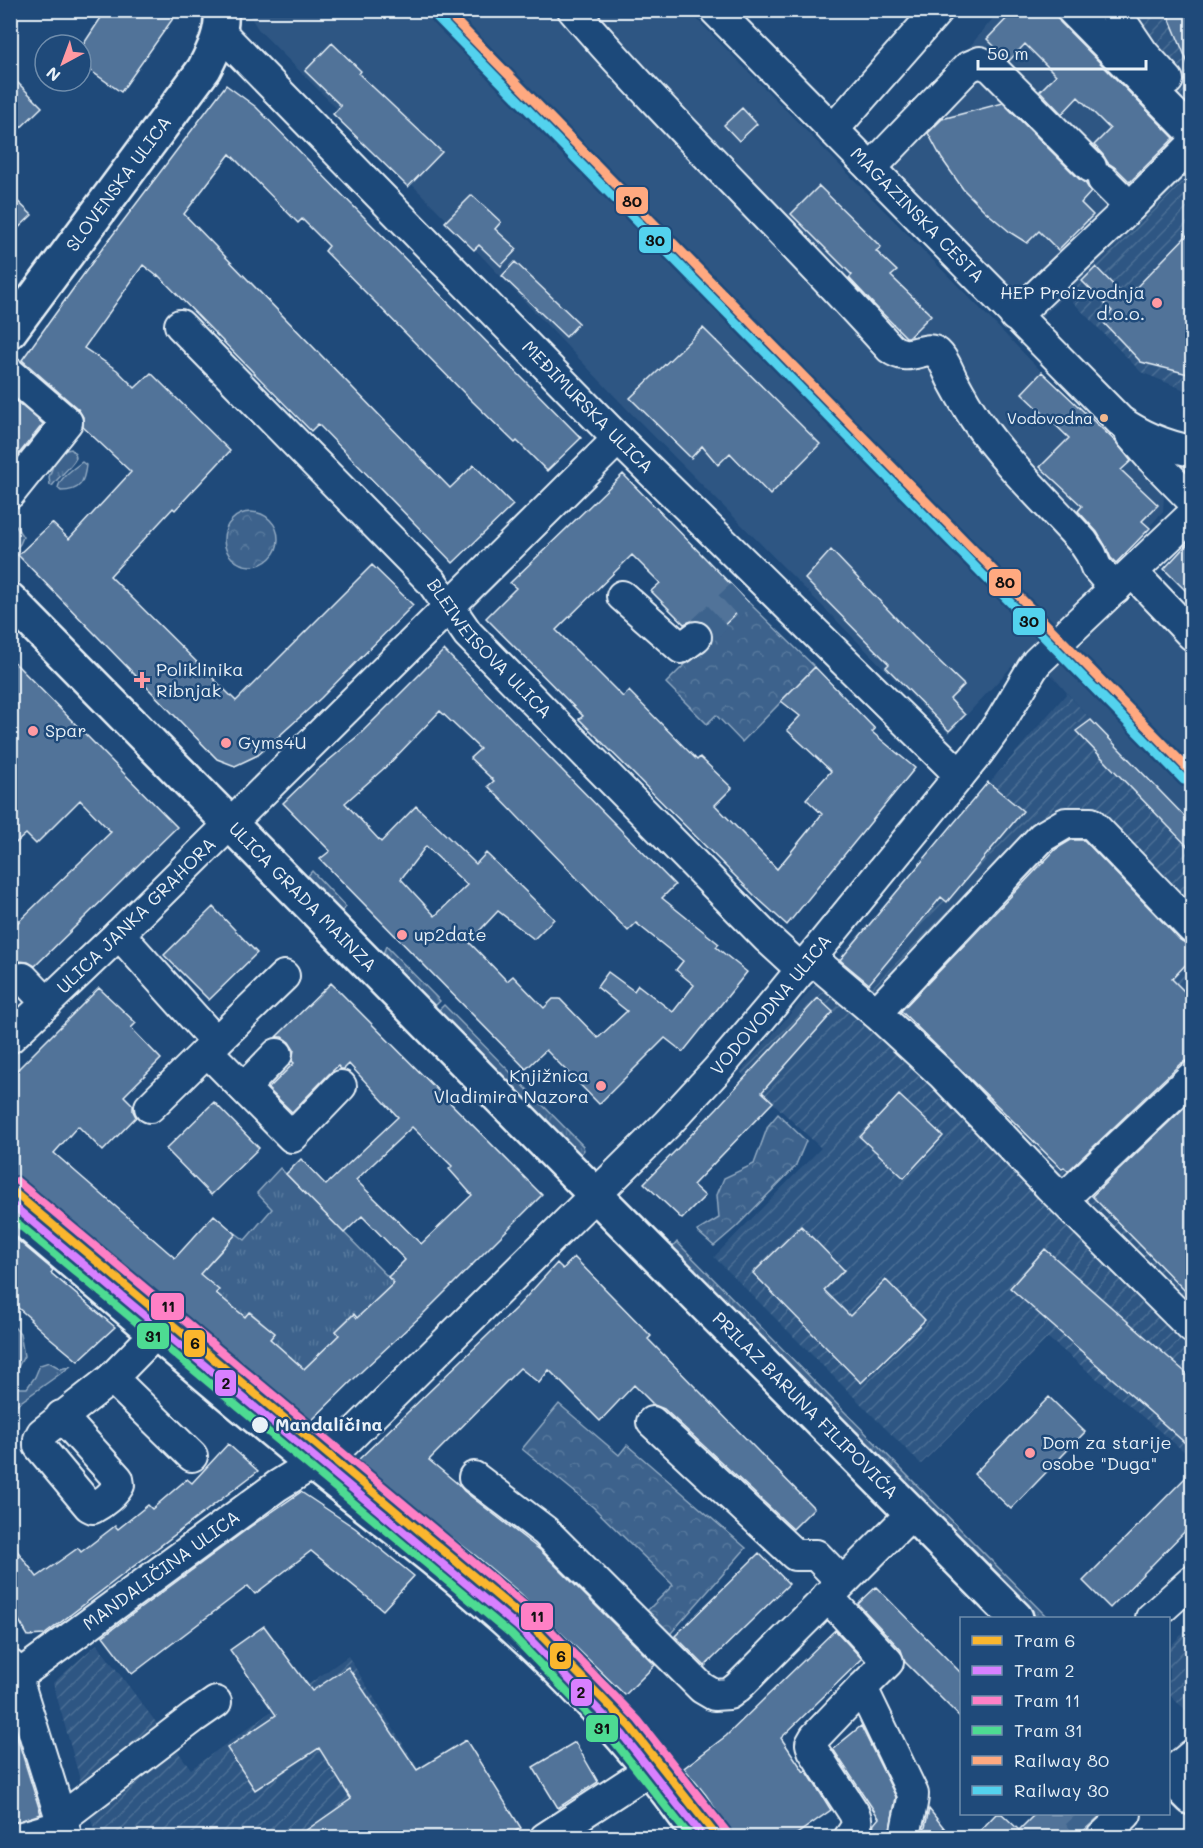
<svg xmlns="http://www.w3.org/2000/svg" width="1203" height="1848" font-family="Mali,sans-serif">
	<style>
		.built { fill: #2e5683 }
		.industrial { fill: url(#industrial-furrows) }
		.grass { fill: url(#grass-tufts); stroke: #92aac2; stroke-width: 1.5 }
		.forest { fill: url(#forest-crowns); stroke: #92aac2; stroke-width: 1.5 }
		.building { fill: #517399; stroke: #e8f1f8; stroke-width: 1.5; fill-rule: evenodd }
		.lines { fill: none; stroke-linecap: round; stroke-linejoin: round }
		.minor-tunnel { stroke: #3d638d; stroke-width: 30; stroke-dasharray: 30 15; stroke-linecap: butt }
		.minor-casing { stroke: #e8f1f8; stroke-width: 34 }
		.major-casing { stroke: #e8f1f8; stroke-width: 38 }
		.minor { stroke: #1f4a7a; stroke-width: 30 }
		.major { stroke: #1f4a7a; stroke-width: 33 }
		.rail-1-casing { stroke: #1f4a7a; stroke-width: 14 }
		.rail-2-casing { stroke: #1f4a7a; stroke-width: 14 }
		.rail-1 { stroke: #ffa980; stroke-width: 9 }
		.rail-2 { stroke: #53d2ee; stroke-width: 9 }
		.tram-1-casing { stroke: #1f4a7a; stroke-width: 12 }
		.tram-2-casing { stroke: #1f4a7a; stroke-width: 12 }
		.tram-3-casing { stroke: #1f4a7a; stroke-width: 12 }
		.tram-4-casing { stroke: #1f4a7a; stroke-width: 12 }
		.tram-1 { stroke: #fab62d; stroke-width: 8 }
		.tram-2 { stroke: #d880ff; stroke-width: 8 }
		.tram-3 { stroke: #ff80c5; stroke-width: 8 }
		.tram-4 { stroke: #4ddb92; stroke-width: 8 }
		.poi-dot { fill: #ff9aa2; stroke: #1f4a7a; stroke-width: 2 }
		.bus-dot { fill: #f1b78d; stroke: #1f4a7a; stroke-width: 2 }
		.stop-dot { fill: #e8f1f8; stroke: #1f4a7a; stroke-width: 2 }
		.labels { text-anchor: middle; stroke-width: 5; stroke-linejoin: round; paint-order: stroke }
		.bus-label { font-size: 16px; fill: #e8f1f8; stroke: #1f4a7a; text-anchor: end }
		.street-label { font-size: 18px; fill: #e8f1f8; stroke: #1f4a7a }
		.poi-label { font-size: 18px; fill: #e8f1f8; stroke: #1f4a7a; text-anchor: start }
		.stop-label { font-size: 18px; font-weight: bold; fill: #e8f1f8; stroke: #1f4a7a; text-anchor: start }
		.line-badge { stroke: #1f4a7a; stroke-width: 2 }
		.pale-badge-label { font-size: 16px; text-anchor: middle; font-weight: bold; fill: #111 }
	</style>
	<defs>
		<pattern id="industrial-furrows" width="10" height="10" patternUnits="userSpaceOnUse" patternTransform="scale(1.5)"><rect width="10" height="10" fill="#2e5683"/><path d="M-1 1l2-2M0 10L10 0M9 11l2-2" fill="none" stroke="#4c6f95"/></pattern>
		<pattern id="grass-tufts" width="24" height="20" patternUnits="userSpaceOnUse" patternTransform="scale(1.5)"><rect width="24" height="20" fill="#3c628c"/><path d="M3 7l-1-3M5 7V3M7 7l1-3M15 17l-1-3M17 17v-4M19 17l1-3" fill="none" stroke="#58799d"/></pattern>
		<pattern id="forest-crowns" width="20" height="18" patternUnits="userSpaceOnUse" patternTransform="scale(1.5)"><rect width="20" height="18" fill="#3c628c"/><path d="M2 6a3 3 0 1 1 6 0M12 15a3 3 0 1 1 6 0" fill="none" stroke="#58799d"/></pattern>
	</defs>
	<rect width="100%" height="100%" fill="#1f4a7a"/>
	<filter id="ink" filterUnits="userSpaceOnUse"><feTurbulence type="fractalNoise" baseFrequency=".0167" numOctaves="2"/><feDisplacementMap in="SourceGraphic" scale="12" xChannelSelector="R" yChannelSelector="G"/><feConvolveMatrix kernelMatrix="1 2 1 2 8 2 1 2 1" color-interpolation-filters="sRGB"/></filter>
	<g filter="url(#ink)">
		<path class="built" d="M247 11H689L1042 372 1133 459 1164 495 1163 511 1125 555 1029 648 949 734 625 407 449 222 258 29Z
			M999 11H1086L1192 118V173L1038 321 875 159 891 142Z
			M1136 596 1192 620V824L1091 720 1047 670 1103 618Z"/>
		<path class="industrial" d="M1086 11H1192V118Z
			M1192 173V393L1141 372 1066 295Z
			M1067 693 1091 720 1192 824V1458L1048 1338 921 1464 714 1257 821 1148 740 1072Z
			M1192 1623V1706L1187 1711 1169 1695V1648Z
			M97 1644 191 1769 348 1656 461 1837H96L53 1683Z
			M598 1820 606 1837 558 1838Z"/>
		<path class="grass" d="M71 449 75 453 76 458C70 469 59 476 52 486L50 485 49 477 58 452Z
			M82 462 86 465C84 482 81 491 61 491L58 488C60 477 73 469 82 462Z
			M10 517 23 537 20 544 16 548 11 547Z
			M312 871 346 907 340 913 306 878Z
			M386 946 440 1001 434 1007 382 956Z
			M444 1005 583 1146 584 1150 579 1156 438 1011Z
			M280 1168 394 1283 357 1318 353 1314 336 1331 339 1335 304 1369 270 1339 275 1333 250 1312 245 1317 216 1293 199 1286 192 1245 203 1270 222 1250 234 1232 245 1240 272 1209 257 1193Z
			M677 1242 1048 1618H1037L672 1248Z
			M13 1326 20 1333 24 1356 14 1374 19 1388H27L35 1377 40 1365 49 1362 61 1369 71 1366 12 1408 10 1406V1328Z"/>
		<path class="forest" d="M224 539a27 27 0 1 1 54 0a27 27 0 1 1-54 0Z
			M748 602 815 667 742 742 716 715 707 724 666 683Z
			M778 1114 806 1141 795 1167 736 1227 714 1246 697 1231 719 1218 717 1195 724 1178 754 1164 768 1126Z
			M559 1404 619 1455 627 1445 746 1548 665 1640 642 1616 673 1585 593 1507 522 1449Z"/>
		<path class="building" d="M106 10H179L121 92 81 64V48Z
			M1015 10H1055L1056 15 1060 22 1174 138 1130 182 1116 168 1108 163 1103 155 1094 145 1110 129 1078 97 1062 114 1040 91 1056 75 1025 44 1009 61 987 39Z
			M1166 10H1192V73Z
			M332 43 361 71 359 74 442 152 408 187 333 114 341 106 305 71Z
			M10 75 42 107 10 138Z
			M226 85 256 107 581 438 547 471 517 441 515 443 470 399 325 251 329 246 302 219 298 223 230 154 184 214 450 488 474 465 513 505 453 563 318 424 311 431 158 275 157 276 143 265 84 348 117 370 135 388 151 373 230 451 175 510 173 508 110 576 236 701 372 565 413 605 321 698 258 755 235 766 217 759 18 555 52 523 69 539 131 472 83 427V417L78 409 22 360 99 253Z
			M1003 103 1079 179 1086 184 1091 192 1081 203 1093 215 1058 250 1039 231 1027 243 1011 233 985 211 963 189 942 159 928 133 942 119Z
			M742 108 757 124 739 141 724 125Z
			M819 186 881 247 876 251 897 271 891 276 931 315 909 337H906L879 310 849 278 852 275 791 214Z
			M10 194 32 215 10 236Z
			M472 195 501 222 495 229 517 249 501 266 479 245 474 250 445 222Z
			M1192 230V375L1141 362 1102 321 1112 311 1082 281 1096 267 1126 298Z
			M515 262 579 323 566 337 502 276Z
			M703 328 820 444 770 495 730 453 718 465 702 446 691 458 630 398Z
			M1042 372 1116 442 1131 461 1121 470 1158 505 1142 521 1150 528 1116 563 1111 558 1105 545 1097 532 1078 511 1082 506 1040 467 1069 438 1022 393Z
			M10 396 43 424 10 465Z
			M623 474 748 602 713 636 710 626 702 621 694 620 684 624 651 591 660 583 632 555 556 630 623 697 629 691 697 760 700 757 732 788 715 805 777 869 822 814 806 799 831 771 787 730 800 716 781 701 815 667 875 729 872 732 915 768 787 925 755 896 579 719 583 716 486 618 516 588 510 583Z
			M1192 539V597L1164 569Z
			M831 550 914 637 964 685 950 699 965 715 949 731 886 667 889 664 805 579Z
			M444 650 675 885 662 898 719 944 716 947 747 972 683 1052 665 1038 599 1104 546 1050 526 1069 320 859 330 851 283 803 315 772 360 734ZM440 711 480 749 470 758 494 781 488 786 628 931 636 923 683 961 676 970 694 985 673 1012 638 985 634 991 608 972 597 987 627 1011 598 1038 560 999H553L544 1008 513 976 507 981 469 942 498 911 534 939 554 919 486 853 476 864 416 806 381 842 345 803 390 763ZM426 846 467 885 435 916 401 879Z
			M10 658 177 827 35 966 28 962 19 961 10 966V930L111 832 80 800 36 844 26 834 10 848Z
			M1091 720 1192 824V851L1076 731Z
			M988 782 1023 811 947 902 941 897 869 984 840 960Z
			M1071 840H1084L1180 940 1187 944 1192 945V958L1172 979 1192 999V1060H1187L1180 1064 1068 1171 1064 1167 1062 1169 901 1011 1056 849Z
			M213 907 257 953 209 1000 164 955Z
			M331 983 542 1195 423 1314 363 1370 306 1426 10 1174V1077L99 988 136 1023 131 1028 161 1059 124 1096 133 1105V1111L136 1117 103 1151 78 1126 54 1153 175 1258 214 1215 236 1234 200 1274 219 1290 216 1293 245 1317 249 1312 275 1333 270 1339 304 1369 339 1335 336 1331 354 1314 357 1318 394 1283 388 1277 405 1260 362 1216 344 1233 286 1174 301 1159 326 1185 398 1117 349 1064 344 1069H341L338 1066 329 1074 292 1112 268 1089 294 1063 292 1061 294 1050 289 1042 282 1037H276ZM412 1127 452 1166 449 1169 472 1195 421 1244 356 1180Z
			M818 998 833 1012 762 1092 773 1102 693 1185 705 1196 682 1219 644 1183 717 1108Z
			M899 1095 943 1136 904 1178 860 1137Z
			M1192 1100V1298L1092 1196Z
			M214 1102 259 1148 211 1195 166 1149Z
			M801 1226 844 1270 824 1290 850 1316 886 1280 925 1320 861 1383 753 1273Z
			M10 1234 53 1270 51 1273 115 1327 78 1361 49 1337 30 1320 31 1319 10 1301Z
			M1045 1249 1192 1378V1449L1010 1288Z
			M574 1257 651 1336 648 1339 814 1508 793 1529 664 1409 654 1405 634 1385 600 1421 549 1370 539 1383 520 1368 506 1382 429 1460 458 1484 464 1491 540 1550 655 1665 625 1695 520 1593 476 1556 355 1463 518 1306 557 1263 563 1269Z
			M1049 1397 1085 1432 1011 1509 974 1474Z
			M228 1444 258 1471 44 1635 28 1636 10 1605V1541L37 1577 78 1548 81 1552 115 1526 118 1529 148 1505 152 1509 187 1479 192 1483Z
			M1192 1471V1524L1110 1608 1083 1581Z
			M301 1492 355 1528 414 1576 383 1610 311 1551 255 1594 248 1586 132 1674 103 1636 250 1527Z
			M759 1553 789 1584 705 1666 675 1636Z
			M876 1587 962 1674V1719L905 1662 901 1650 858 1604Z
			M264 1626 312 1691 348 1667 417 1770 466 1740 521 1828 505 1838H295L351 1799 319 1748 255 1790 227 1748 276 1715 230 1650Z
			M835 1630 862 1659 781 1738 804 1772 806 1770 831 1810 791 1838H735L706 1795 684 1768 726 1736Z
			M13 1724 41 1814 10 1824V1725Z
			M861 1726 896 1797 889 1835 887 1838H870L874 1824 879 1818 833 1749Z
			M575 1742 598 1782 558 1808 533 1767Z
			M929 1809 952 1838 923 1837Z
			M996 1814H1002L1019 1830 1035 1814H1100L1076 1838H973Z"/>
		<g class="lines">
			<path class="minor-tunnel" d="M696 637 741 595
				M1077 1814 1088 1826"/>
			<g class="minor-casing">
				<g id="minor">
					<path d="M573 10C674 127 787 233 890 348 910 364 925 343 937 353 945 360 948 372 953 381 960 394 968 408 976 420 1007 465 1047 502 1083 542L1091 554 1096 567 1115 589"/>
					<path id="s1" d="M715 10 1120 421C1143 437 1165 446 1192 451"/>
					<path d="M1072 10 1192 132"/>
					<path d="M1114 10 1143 53 1168 80"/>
					<path id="s2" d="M220 32 618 439 960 775"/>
					<path d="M833 130 938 10"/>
					<path d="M871 168 968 67 980 62 991 67 1091 167"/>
					<path d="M1130 207 1192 145"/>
					<path d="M1015 316 1130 207 1103 180"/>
					<path id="s3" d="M180 325 432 582 468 634 768 939 802 970"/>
					<path d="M10 373 67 422 10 493"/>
					<path d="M1131 435 1152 459 1192 500"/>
					<path d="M1133 573 1192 635"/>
					<path d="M622 596 681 648 696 637"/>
					<path d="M119 934 216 1042 284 976"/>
					<path d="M811 958 876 1013 942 1074 1049 1186 1192 1328"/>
					<path d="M23 978 47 1003"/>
					<path d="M876 1013 1042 837 1066 823H1091L1192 928"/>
					<path id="s4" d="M10 1038 119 934 618 439"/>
					<path d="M207 1051 292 1137 341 1086"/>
					<path d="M244 1088 277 1054"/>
					<path d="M150 1107 216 1042"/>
					<path d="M1063 1199 1192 1077"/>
					<path d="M112 1378 192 1456"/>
					<path d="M61 1416 118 1479 119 1485C114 1494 103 1503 93 1508L89 1506 39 1446V1439L42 1433 112 1378 157 1332"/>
					<path d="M652 1422 795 1555H816L842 1582"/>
					<path d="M474 1477 545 1531 702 1688 714 1695 729 1694 738 1687 912 1513"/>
					<path d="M827 1596 888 1662 862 1688 913 1794C913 1809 905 1823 906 1838"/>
					<path d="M1151 1618 1192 1581"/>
					<path d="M10 1665 17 1678 67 1838"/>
					<path id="s5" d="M10 1682 277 1486 327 1455 345 1442 667 1124 717 1070 779 997 978 753 1001 721 1032 669 1037 662 1192 515"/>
					<path d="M1168 1775 1192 1755"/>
					<path d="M62 1818 193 1718 216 1702"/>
					<path d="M19 1838 64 1825"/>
					<path d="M545 1838 649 1770"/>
					<path d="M849 1838C856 1828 859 1825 854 1813L813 1750 811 1744 815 1737 862 1688"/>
					<path d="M1101 1838 1126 1814"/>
				</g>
			</g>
			<g class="major-casing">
				<g id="major">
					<path id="s6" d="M10 331 204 69C214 50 223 32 221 10"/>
					<path id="s7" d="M10 600 561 1160 1016 1618"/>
					<path d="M10 1209C111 1294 211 1381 313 1464 368 1508 425 1550 478 1596 561 1666 639 1748 701 1838"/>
					<path d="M1168 1774 1192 1798"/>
				</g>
			</g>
			<use href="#minor" class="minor"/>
			<use href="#major" class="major"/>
			<g class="rail-1-casing">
				<path id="rail-1" d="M445 10 1192 773"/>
			</g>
			<g class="rail-2-casing">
				<path id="rail-2" d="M437 17 1184 780"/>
			</g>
			<use href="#rail-1" class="rail-1"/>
			<use href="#rail-2" class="rail-2"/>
			<g class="tram-1-casing">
				<path id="tram-1" d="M10 1189 525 1619 630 1727 718 1838"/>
			</g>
			<g class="tram-2-casing">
				<path id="tram-2" d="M10 1203 518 1627 622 1734 704 1838"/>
			</g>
			<g class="tram-3-casing">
				<path id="tram-3" d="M17 1181 532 1611 638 1720 726 1831"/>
			</g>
			<g class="tram-4-casing">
				<path id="tram-4" d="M10 1217 511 1634 614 1741 691 1838"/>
			</g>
			<use href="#tram-1" class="tram-1"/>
			<use href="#tram-2" class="tram-2"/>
			<use href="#tram-3" class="tram-3"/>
			<use href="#tram-4" class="tram-4"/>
		</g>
	</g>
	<g class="poi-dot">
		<circle cx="1157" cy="303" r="6"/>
		<path d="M139 671h6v6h6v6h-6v6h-6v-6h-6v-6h6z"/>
		<circle cx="33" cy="731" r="6"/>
		<circle cx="226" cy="743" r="6"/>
		<circle cx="402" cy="935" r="6"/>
		<circle cx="601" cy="1086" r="6"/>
		<circle cx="1030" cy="1453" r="6"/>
	</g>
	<circle class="bus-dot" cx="1104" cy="418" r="5"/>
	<circle class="stop-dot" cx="260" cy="1425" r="9"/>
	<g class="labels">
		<g class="bus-label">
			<text x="1093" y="424">Vodovodna</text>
		</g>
		<g class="street-label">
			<text dy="6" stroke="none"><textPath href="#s6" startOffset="183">SLOVENSKA ULICA</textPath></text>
			<text dy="6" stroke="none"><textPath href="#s1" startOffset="288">MAGAZINSKA CESTA</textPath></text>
			<text dy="6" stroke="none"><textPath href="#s2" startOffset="525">MEĐIMURSKA ULICA</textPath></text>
			<text dy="6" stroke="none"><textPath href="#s3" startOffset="448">BLEIWEISOVA ULICA</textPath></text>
			<text dy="6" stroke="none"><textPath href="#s7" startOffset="417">ULICA GRADA MAINZA</textPath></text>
			<text dy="6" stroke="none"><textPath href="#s4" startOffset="176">ULICA JANKA GRAHORA</textPath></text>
			<text dy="6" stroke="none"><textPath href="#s5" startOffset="1023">VODOVODNA ULICA</textPath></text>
			<text dy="6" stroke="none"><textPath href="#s7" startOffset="1132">PRILAZ BARUNA FILIPOVIĆA</textPath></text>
			<text dy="6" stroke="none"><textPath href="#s5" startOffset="188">MANDALIČINA ULICA</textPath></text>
		</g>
		<g class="poi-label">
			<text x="1145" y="299" text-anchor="end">HEP Proizvodnja<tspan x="1145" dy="21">d.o.o.</tspan></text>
			<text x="156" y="676">Poliklinika<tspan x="156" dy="21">Ribnjak</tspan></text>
			<text x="45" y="737">Spar</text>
			<text x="238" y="749">Gyms4U</text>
			<text x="414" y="941">up2date</text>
			<text x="589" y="1082" text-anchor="end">Knjižnica<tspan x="589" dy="21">Vladimira Nazora</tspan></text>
			<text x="1042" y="1449">Dom za starije<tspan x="1042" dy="21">osobe "Duga"</tspan></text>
		</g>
		<g class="stop-label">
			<text x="275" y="1431">Mandaličina</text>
		</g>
	</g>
	<g class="line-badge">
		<rect x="615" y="186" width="34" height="29" rx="6" fill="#ffa980"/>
		<rect x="638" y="226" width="34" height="28" rx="6" fill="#53d2ee"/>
		<rect x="988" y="568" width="34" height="29" rx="6" fill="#ffa980"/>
		<rect x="1012" y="607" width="34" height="29" rx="6" fill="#53d2ee"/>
		<rect x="150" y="1292" width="35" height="29" rx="6" fill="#ff80c5"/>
		<rect x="136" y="1322" width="34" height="28" rx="6" fill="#4ddb92"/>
		<rect x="183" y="1329" width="23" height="29" rx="6" fill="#fab62d"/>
		<rect x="214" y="1369" width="23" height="28" rx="6" fill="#d880ff"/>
		<rect x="520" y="1602" width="34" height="29" rx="6" fill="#ff80c5"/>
		<rect x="549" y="1642" width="23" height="28" rx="6" fill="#fab62d"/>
		<rect x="570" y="1678" width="23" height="29" rx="6" fill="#d880ff"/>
		<rect x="585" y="1714" width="34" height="29" rx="6" fill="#4ddb92"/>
	</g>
	<g class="pale-badge-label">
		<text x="632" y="207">80</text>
		<text x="655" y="246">30</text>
		<text x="1005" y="588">80</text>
		<text x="1029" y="627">30</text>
		<text x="168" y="1312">11</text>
		<text x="153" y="1342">31</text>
		<text x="195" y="1349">6</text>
		<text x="226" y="1389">2</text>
		<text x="537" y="1622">11</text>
		<text x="561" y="1662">6</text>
		<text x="581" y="1698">2</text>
		<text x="602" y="1734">31</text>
	</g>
	<rect width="1203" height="1848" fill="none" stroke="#1f4a7a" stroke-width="36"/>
	<rect x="18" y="18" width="1167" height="1812" fill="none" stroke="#e8f1f8" stroke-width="2" filter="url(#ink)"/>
	<rect x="960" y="1617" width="210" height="198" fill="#1f4a7a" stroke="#6f8dac" stroke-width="1.5"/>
	<rect x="972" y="1636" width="30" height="9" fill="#fab62d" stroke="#6f8dac" stroke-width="1.5"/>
	<text x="1014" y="1647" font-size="18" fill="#e8f1f8">Tram 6</text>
	<rect x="972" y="1666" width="30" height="9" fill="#d880ff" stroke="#6f8dac" stroke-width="1.5"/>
	<text x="1014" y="1677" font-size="18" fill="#e8f1f8">Tram 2</text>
	<rect x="972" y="1696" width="30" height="9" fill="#ff80c5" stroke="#6f8dac" stroke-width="1.5"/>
	<text x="1014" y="1707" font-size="18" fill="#e8f1f8">Tram 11</text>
	<rect x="972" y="1726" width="30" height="9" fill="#4ddb92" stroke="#6f8dac" stroke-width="1.5"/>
	<text x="1014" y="1737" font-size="18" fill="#e8f1f8">Tram 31</text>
	<rect x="972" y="1756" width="30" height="9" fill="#ffa980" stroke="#6f8dac" stroke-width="1.5"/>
	<text x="1014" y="1767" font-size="18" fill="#e8f1f8">Railway 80</text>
	<rect x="972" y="1786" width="30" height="9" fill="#53d2ee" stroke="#6f8dac" stroke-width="1.5"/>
	<text x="1014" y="1797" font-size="18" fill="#e8f1f8">Railway 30</text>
	<g transform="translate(63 63) rotate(221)"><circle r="28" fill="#1f4a7a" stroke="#6f8dac" stroke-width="1.5"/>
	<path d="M0-4.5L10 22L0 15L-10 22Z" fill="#ff9aa2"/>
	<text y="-9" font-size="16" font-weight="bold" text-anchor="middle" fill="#e8f1f8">N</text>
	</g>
	<path d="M978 60v9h168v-9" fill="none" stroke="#e8f1f8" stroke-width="3"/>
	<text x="987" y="60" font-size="18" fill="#e8f1f8" stroke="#1f4a7a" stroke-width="4.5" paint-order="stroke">50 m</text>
</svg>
